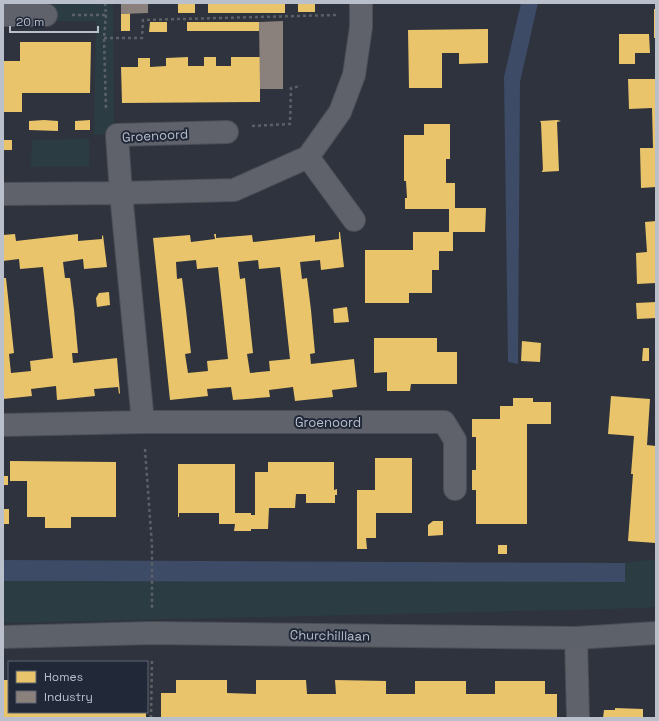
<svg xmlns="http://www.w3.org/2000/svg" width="659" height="721" font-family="'Space Grotesk',sans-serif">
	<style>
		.green { fill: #2b3d43 }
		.water { fill: #3d4b67 }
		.homes { fill: #e9c46a; fill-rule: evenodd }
		.industry { fill: #8a817c }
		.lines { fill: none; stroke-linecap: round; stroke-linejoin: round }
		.street-casing { stroke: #4b4e55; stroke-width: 24 }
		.secondary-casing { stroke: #4b4e55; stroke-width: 24 }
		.path { stroke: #5c6167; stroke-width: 2.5; stroke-dasharray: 3 3; stroke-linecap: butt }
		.street { stroke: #5f626a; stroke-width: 22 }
		.secondary { stroke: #5d6169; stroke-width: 22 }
		.labels { text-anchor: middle; stroke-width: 4; stroke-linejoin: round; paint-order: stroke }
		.street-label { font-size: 13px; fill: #babfcc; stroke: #212838 }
	</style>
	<rect width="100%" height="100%" fill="#2e333d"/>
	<path class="green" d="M52 3H113L114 134 94 135 96 21H53Z
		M89 139V166L31 167 32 140Z
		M656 559V607L644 608 3 623V581L625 582V563Z"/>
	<path class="water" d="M521 3H538L520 82 518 364 508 362 504 77Z
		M3 560 625 563V582L3 581Z"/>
	<path class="homes" d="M208 3H285V13H208Z
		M298 3H315V12H298Z
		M178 4H195V13H178Z
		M654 9H656V38H654Z
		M130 13V31H121V14Z
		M150 22H167V32H149Z
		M187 22H259V31H187Z
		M488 29V63L459 64V53H442V88H409L408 30Z
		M619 34H649L650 53H635V64H619Z
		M20 42H91L90 93H22V112H3V61H20Z
		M188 57V66H204V57H216V66H231V57H260V102L122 103 121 67H138V58H150V67L166 66V58Z
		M628 79H656V187L641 188 640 148H653L652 108 629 109Z
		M44 120 58 121V131L29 130V121Z
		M90 120V130H75V121Z
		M557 120 561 121 557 122 559 171 542 172V170L543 171 541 123 540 121Z
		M424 124H450V159H446V183H455V208H486L485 232H453V251H439V270H432V293H409V303H365V250H413V232H449V209H405V198H407L406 181H404V135H424Z
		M3 140H12V150H3Z
		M656 221V283L637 284 636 253 647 252 645 222Z
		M339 232H340L344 267 321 270 320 260 300 262 302 279 307 278 311 310 315 353 310 354 311 364 354 359 357 387 332 390 333 397 295 401 293 387 269 390 270 397 233 400 231 387 207 389 208 396 170 400 153 238 190 235 191 242 215 239 214 234H216V238L252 235 253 242 315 235V242L339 239ZM196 260 197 269 218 267 228 359 207 361 208 371 188 373 185 354 191 353 186 310 182 278 177 279 176 262ZM258 260 259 269 280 267 290 359 269 361 270 371 250 373 247 354 253 353 245 278 240 279 238 262Z
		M15 234 16 241 78 234V241L102 239V236L103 235 107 267 84 269 83 259 63 262 65 278H70L74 310 78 353H72L73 363 117 358 120 393 119 394 118 387 94 389 95 396 57 400 56 386 31 389 32 396 3 399V278H6L14 353 9 354 11 373 31 371 30 361 53 358 43 267 20 269 19 259 3 261V235Z
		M109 292 110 305 97 307 96 298 99 293Z
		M656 302V318L637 319 636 303Z
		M347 307 349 322 334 323 333 309Z
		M374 338H437V352H457V384H411L410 391H387V372L374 373Z
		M522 341 541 343 540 362 521 361Z
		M643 348H649V361H642Z
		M611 396 650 399 647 445 656 446V543L628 541 633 474H631L634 436 608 434Z
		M513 398H533V402H551V424H527V524H476V490H472V470H476V437H472V419H500V406H513Z
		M375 458H412V513H376V538H366L367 549H357V490H375Z
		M10 461 116 462V517H71V528H45V517H27V481H10Z
		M268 462H334V490L337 489V495H335V503H306V494H296L295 508H269L268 529H251V531H234L235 524H219V513H179V517H178V464H235V513H251V515H255V472H268Z
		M3 476H8V485H3Z
		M3 509H9V524H3Z
		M433 521H443V535L428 536V525Z
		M498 545H507V554H498Z
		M3 680H9V712H146V718H3Z
		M176 680H227V693L256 694V680H306L307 694H336L335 680 386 681V694H415V681H466V694H495V681H545V694H557V718H161V693H176Z
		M615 708 643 709V718H603L604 710H615Z"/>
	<path class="industry" d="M121 3H148V13L121 14Z
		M283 21V89H260L259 22Z"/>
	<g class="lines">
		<g class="street-casing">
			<path id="street" d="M3 15H46
				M308 157 354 220
				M3 194 121 193 234 190 308 157 340 112 354 75 361 27V3
				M143 422 121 193 117 135 227 132
				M3 425 143 422H444L455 440V489
				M576 638 578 718"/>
		</g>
		<g class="secondary-casing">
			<path id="secondary" d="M3 637 152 633 576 638 656 633"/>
		</g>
		<path class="path" d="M105 3 106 15 104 38 106 111
			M72 15H106
			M104 38H142L143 20 336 15
			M252 126 290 124 291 88 301 86
			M145 449 152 546V608
			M151 718 152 659"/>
		<use href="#street" class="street"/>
		<use href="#secondary" class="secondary"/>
	</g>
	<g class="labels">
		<g class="street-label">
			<text transform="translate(155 135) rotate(-3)" y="5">Groenoord</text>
			<text x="328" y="427">Groenoord</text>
			<text transform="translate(330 635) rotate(1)" y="5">Churchilllaan</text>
		</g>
	</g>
	<rect width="659" height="721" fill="none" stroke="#babfcc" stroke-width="8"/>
	<rect x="8" y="661" width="140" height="52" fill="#212838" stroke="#5e6473"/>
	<rect x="16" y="671" width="20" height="12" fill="#e9c46a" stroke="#5e6473"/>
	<text x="44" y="681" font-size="12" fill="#babfcc">Homes</text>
	<rect x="16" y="691" width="20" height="12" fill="#8a817c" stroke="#5e6473"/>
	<text x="44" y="701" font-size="12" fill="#babfcc">Industry</text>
	<path d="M10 26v6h88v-6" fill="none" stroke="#babfcc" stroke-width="2"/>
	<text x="16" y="26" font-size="12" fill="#babfcc" stroke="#212838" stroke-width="3" paint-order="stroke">20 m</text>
</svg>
